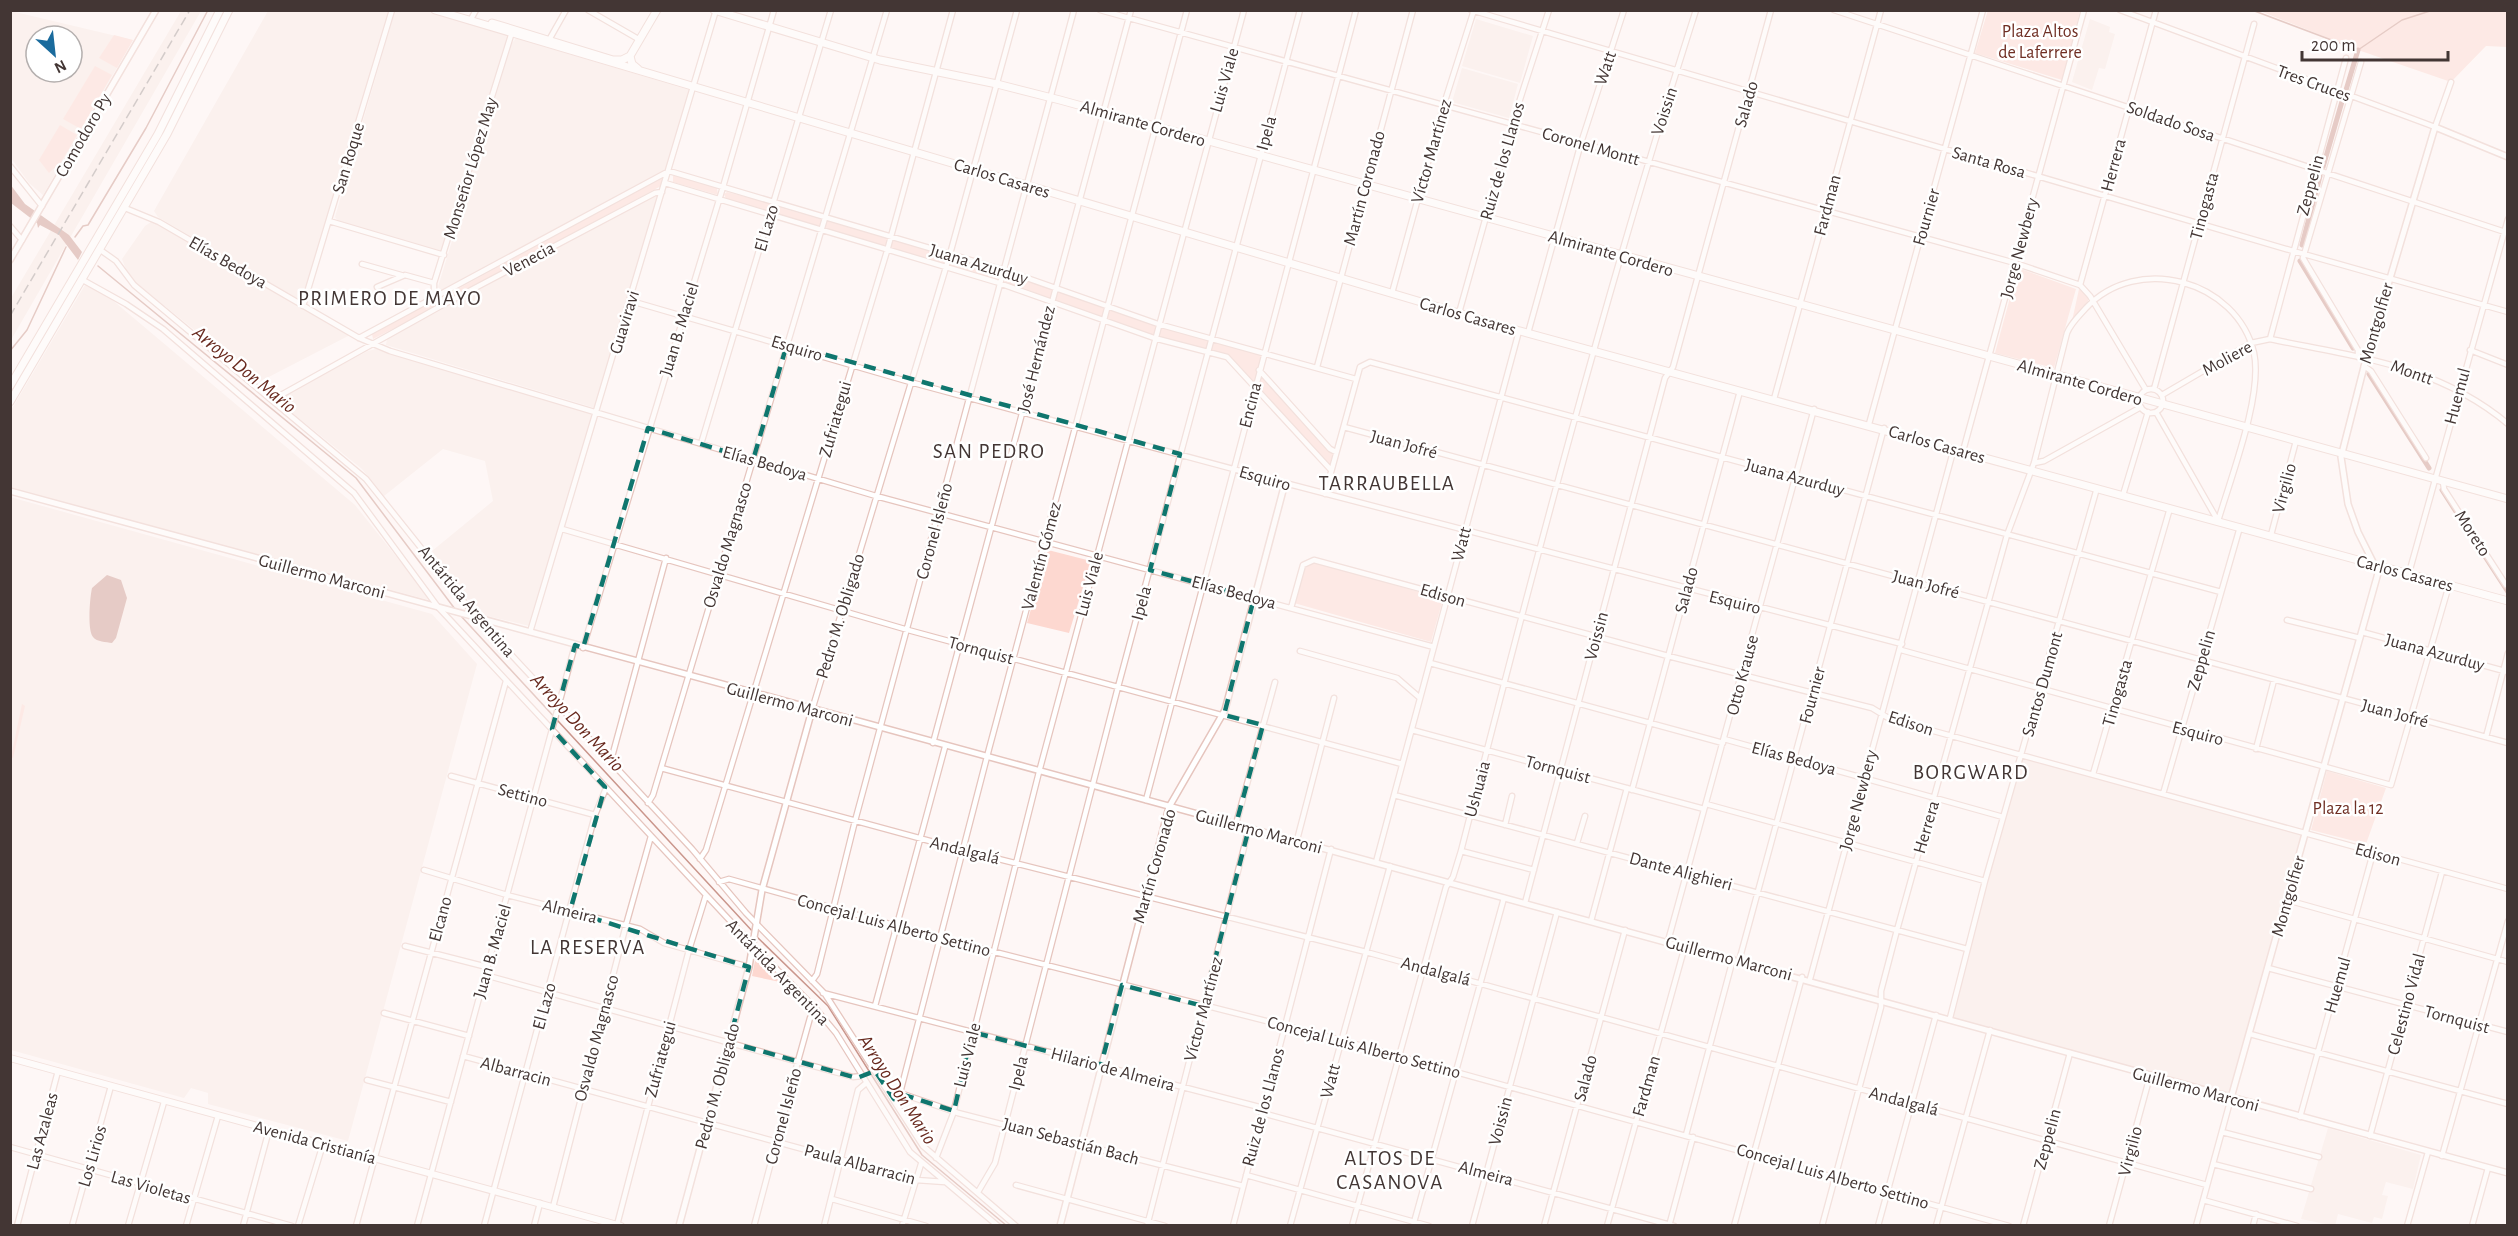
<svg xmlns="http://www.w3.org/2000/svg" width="2518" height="1236" font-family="'Alegreya Sans',sans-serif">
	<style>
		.built { fill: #f9e8e4; fill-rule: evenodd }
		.green { fill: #fdd8d0 }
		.water { fill: #ca968c }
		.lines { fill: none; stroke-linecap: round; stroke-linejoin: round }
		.stream { stroke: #ca968c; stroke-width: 1.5 }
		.canal { stroke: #ca968c; stroke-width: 5 }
		.minor-casing { stroke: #e6c5be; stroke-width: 7 }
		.tertiary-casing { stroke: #e6c5be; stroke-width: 8 }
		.secondary-casing { stroke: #e6c5be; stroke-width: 8 }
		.primary-casing { stroke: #e6c5be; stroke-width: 9 }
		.minor { stroke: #fff; stroke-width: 4.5 }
		.tertiary { stroke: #fff; stroke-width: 5 }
		.secondary { stroke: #fff; stroke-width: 6 }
		.primary { stroke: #fff; stroke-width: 7 }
		.rail { stroke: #a19795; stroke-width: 1.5; stroke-dasharray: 9 4.5; stroke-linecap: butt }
		.marked { fill: none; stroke: #0f766e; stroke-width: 4.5; stroke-dasharray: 12 8; stroke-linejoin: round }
		.labels { text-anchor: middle; stroke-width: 5; stroke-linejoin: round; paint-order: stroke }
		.park-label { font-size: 18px; fill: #6f2e23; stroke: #fff }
		.street-label { font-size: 18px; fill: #433634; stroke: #fff }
		.water-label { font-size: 20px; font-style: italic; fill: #68291e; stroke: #fff }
		.quarter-label { font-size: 21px; letter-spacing: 1.5px; fill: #433634; stroke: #fff }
	</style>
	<rect width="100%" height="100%" fill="#fef7f6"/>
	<path class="built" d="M11 11 133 40 43 195 29 183 11 158ZM36 36H72V72H36Z
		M181 11H201L11 340V298Z
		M268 11H390L304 297 299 300 158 217 154 211Z
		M395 11H426L507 34 508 37 444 249 440 251 339 222 335 217Z
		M1476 19 1533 36 1520 83 1462 66Z
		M2090 19 2110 27 2109 32 2115 34 2105 69 2099 68 2092 90 2072 82Z
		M516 38 689 90 669 168 442 292 438 287 512 43Z
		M1462 68 1518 84 1509 118 1452 102Z
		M654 196 659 197 595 408 386 345 387 339Z
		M151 222 168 229 350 335 259 382 135 282 127 272 122 259 145 226Z
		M85 285 110 298 355 505 427 595 429 600 11 489 10 412Z
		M376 349 598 416 534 627 479 614 432 551 493 501 485 461 443 449 384 496 362 469 280 403 281 397 368 351Z
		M10 497 432 614 477 664 348 1141 208 1104V1093L191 1088 184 1098 11 1050Z
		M2022 756 2306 834 2231 1098 1950 1018 1967 949Z
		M2328 1128 2421 1155 2413 1189 2386 1182 2382 1195 2388 1196 2382 1219 2374 1217 2372 1223 2338 1214 2335 1226 2301 1219Z"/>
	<path class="green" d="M1988 10 2080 11 2062 80 1975 53Z
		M2260 11H2507V47L2486 46 2451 82 2358 50Z
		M114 35 133 40 117 68 99 58Z
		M95 66 112 75 81 129 63 119Z
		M60 125 77 135 57 169 54 168 49 173 39 160Z
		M676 175 717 188 718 195 673 182V176Z
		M663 177V185L446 301 442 300 443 297Z
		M727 192 769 203 770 206 767 210 726 199 724 194Z
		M778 207 1004 272 1161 327 1262 354 1259 370 1330 449 1336 452 1333 469 1228 354 1156 337 1000 280 823 230 777 213Z
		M2018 268 2076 289 2054 368 1995 353Z
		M2079 289 2088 296V301L2072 321Z
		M430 302 436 303V307L373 339 372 334Z
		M1048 550 1091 561 1069 633 1027 623Z
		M1315 562 1443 599 1431 642 1294 603C1298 591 1300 564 1315 562Z
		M22 704 25 706 13 758 11 757Z
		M2327 771 2386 788 2366 844 2311 830Z
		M757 950 777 972 780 982 752 976Z"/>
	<path class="water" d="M10 184 25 204 69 235 82 252 78 260 59 235 40 225 38 228 37 223 11 203Z
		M107 575 121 580 127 598 116 638 112 643C106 642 97 642 93 637 87 630 90 597 92 588Z"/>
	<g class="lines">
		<path class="stream" d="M2252 10 2358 50 2402 20 2433 10
			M75 237 83 226 88 225 146 128 208 10
			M98 266 356 478 455 609
			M10 351 27 330 66 247
			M460 615 754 933
			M757 937 828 1006 922 1155 1007 1226"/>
		<path class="canal" d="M2346 90 2358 50
			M2323 167 2343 98
			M2302 245 2320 176
			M2300 261 2353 348
			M2369 374 2429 468
			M2442 490 2508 592"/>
		<g class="minor-casing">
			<path id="minor" d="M588 10 640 40
				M1100 10 2015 263 2080 285 2090 296 2146 390
				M1471 10 2293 251 2508 312
				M1834 10 2508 233
				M2120 10 2435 127 2451 82
				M470 21 476 10
				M549 40 566 10
				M10 166 42 206
				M665 183 996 282 1154 338 1227 357 1331 470
				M125 208 159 222 359 338 390 351 876 496 1434 647
				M329 221 444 255
				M10 226 22 240
				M99 249 116 261 134 285 366 479 477 618 692 849 746 913 825 994 923 1146 1016 1226
				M362 264 401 275
				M81 279 126 304 163 329 354 493 438 607 748 940 816 1009 836 1033 910 1152 998 1226
				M2080 285 2156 10
				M377 287 405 275 434 283
				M1392 293 1444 104 1474 10
				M631 301 910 382 1285 483 1902 644
				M303 306 392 10
				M439 307 434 292V283L512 32
				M1459 313 1512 124 1549 10
				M1528 333 1581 143 1624 10
				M359 338 669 171 1004 270 1158 324 1356 379
				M2270 339C2356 357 2438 365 2508 424
				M2470 350 2508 365
				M2358 357V350L2303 258 2361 62
				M2364 366 2371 371 2426 458
				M1317 367 1413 10
				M1259 370 1330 449 1336 452
				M2139 401a12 12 0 1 1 24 0a12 12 0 1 1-24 0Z
				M2154 389 2254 24
				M2162 395 2251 343 2270 339 2346 58
				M1774 399 1881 10
				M272 400 439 307 655 193 662 192
				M2156 412 2218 521
				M1869 424 1983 10
				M1344 427 2508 743
				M701 444 831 10
				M1963 451 2084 10
				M2034 463 2044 461 2141 407
				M2443 482 2444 489 2506 585
				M1325 494 1360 367 1370 362 2221 592
				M2123 495 2148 412
				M562 529 908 630 1402 764
				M2271 535 2296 441
				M2409 573 2508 219
				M1291 608 1303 565 1314 560 1668 656 1872 708 1890 719 2508 889
				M2287 620 2360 638
				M530 632 716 10
				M2362 632 2508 672
				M583 648 723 187 774 10
				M1901 650 2391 785 2449 585
				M1300 651 1397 678 1420 698
				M1430 663 1723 743
				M812 710 950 254 1017 10
				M1412 730 1704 809
				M2486 737 2508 653
				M1724 739 2003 817
				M933 743 1131 10
				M2256 749 2274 680
				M608 759 613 753 666 558
				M661 768 963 850 1366 952 2207 1185
				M2093 774 2170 508
				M451 776 595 815
				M1632 790 1740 391
				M2163 794 2240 527
				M1394 795 1967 949
				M1146 800 1356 10
				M648 803 653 795 887 10
				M1706 804 1985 881
				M1236 824 1275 682
				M1505 825 1512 796
				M1297 840 1334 698
				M1577 843 1585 816
				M1461 851 1534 870
				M700 859 706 850 887 251 953 10
				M1376 862 1519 331
				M424 870 507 895 640 929 664 943 749 967
				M719 882 729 879 940 938 1341 1040 2009 1226
				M2287 900 2508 962
				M1525 903 1665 378 1673 367 1771 10
				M1591 921 1627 788
				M1668 941 1814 409
				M405 946 487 967
				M1739 961 1884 428
				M2268 968 2508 1032
				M485 975 853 1077 862 1076
				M1810 979 1954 448
				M812 981 817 974 855 821 1074 10
				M823 993 1263 1108
				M875 1006 945 747
				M384 1013 469 1036
				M1950 1018 1985 881 2097 488
				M2250 1034 2508 1104
				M463 1056 916 1180 945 1182
				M367 1080 451 1102
				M900 1093 958 1113 1243 1186
				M894 1099 900 1093 989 749 1187 10
				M1262 1113 1674 1226
				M2300 1117 2373 853
				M2222 1132 2319 1157
				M1686 1135 1733 959
				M2370 1136 2442 872
				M10 1147 292 1226
				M2442 1156 2508 921
				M936 1158 953 1114 1039 772 1244 10
				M2213 1164 2311 1189
				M1246 1175 1429 1226
				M1016 1185 1165 1226
				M978 1192 995 1163 1118 687 1300 10
				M832 1199 926 1226
				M2203 1200 2297 1226
				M553 1207 626 925 651 836
				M617 1225 689 950 706 895
				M17 1226 58 1071
				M72 1226 111 1086
				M128 1226 164 1102
				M186 1226 218 1116
				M243 1226 269 1130
				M298 1226 323 1144
				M356 1226 506 681
				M417 1226 575 645
				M484 1226 595 815 606 788
				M534 1226 540 1203
				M754 1226 798 1061 810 1018 816 1009
				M824 1226 858 1090 865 1084
				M902 1226 921 1164
				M1147 1226 1249 828
				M1233 1226 1331 849
				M1290 1226 1390 866
				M1352 1226 1446 887 1453 877 1461 851C1533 569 1607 287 1696 10
				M1413 1226 1504 898
				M1472 1226 1557 912
				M1544 1226 1625 930
				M1607 1226 1685 946
				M1669 1226 1693 1137
				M1734 1226 1802 977
				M1822 1226 1881 1007V991L1897 930 2007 535 2034 463 2067 333C2071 323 2079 316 2086 308 2137 253 2237 280 2254 353 2263 395 2231 477 2218 521
				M1878 1226 1936 1015
				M1936 1226 1990 1030
				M2023 1226 2070 1053
				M2109 1226 2150 1076
				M2196 1226 2231 1098
				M2253 1226 2256 1214
				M2407 1226 2428 1152
				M2472 1226 2488 1168"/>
		</g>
		<g class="tertiary-casing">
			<path id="tertiary" d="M10 260 156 10
				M10 491C843 717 1676 941 2508 1173
				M2374 564 2358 532 2348 504 2341 457 2366 359 2435 127 2508 157
				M2231 1098 2380 566
				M679 1226 749 967 762 890 812 710
				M1060 1226 1169 807 1225 710 1285 483"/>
		</g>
		<g class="secondary-casing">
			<path id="secondary" d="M10 1058 621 1226"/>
		</g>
		<g class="primary-casing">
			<path id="primary" d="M435 10 1509 328 2508 601
				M714 10 880 60 997 84 1060 100 2508 499
				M492 23 613 60H622L630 56
				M638 69 632 64 630 56 657 10
				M10 386 158 134 220 10
				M10 402 167 134 229 10"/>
		</g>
		<use href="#minor" class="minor"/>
		<use href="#tertiary" class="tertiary"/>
		<use href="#secondary" class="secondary"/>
		<use href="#primary" class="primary"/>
		<path class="rail" d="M10 316 190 10"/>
	</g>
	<path d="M0 0H2518V1236H0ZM787 344 1180 454 1150 570 1254 598 1224 715 1263 725 1236 824 1249 828 1203 1006 1122 985 1101 1065 972 1032 954 1111 901 1094 894 1099 875 1071 857 1078 729 1042 749 967 570 911 605 787 552 729 575 645 583 648 648 428 753 460Z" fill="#fef7f6" fill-opacity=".55" fill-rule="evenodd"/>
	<path class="marked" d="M787 344 1180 454 1150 570 1254 598 1224 715 1263 725 1236 824 1249 828 1203 1006 1122 985 1101 1065 972 1032 954 1111 901 1094 894 1099 875 1071 857 1078 729 1042 749 967 570 911 605 787 552 729 575 645 583 648 648 428 753 460Z"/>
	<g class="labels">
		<g class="park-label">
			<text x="2040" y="37">Plaza Altos<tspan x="2040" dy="21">de Laferrere</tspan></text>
			<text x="2348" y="814">Plaza la 12</text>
		</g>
		<g class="street-label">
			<text transform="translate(1605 68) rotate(-71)" y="6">Watt</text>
			<text transform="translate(1224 80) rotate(-74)" y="6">Luis Viale</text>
			<text transform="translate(2314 83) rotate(20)" y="6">Tres Cruces</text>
			<text transform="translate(1746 104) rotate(-74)" y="6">Salado</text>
			<text transform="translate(1664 111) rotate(-72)" y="6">Voissin</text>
			<text transform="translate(2171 121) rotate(19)" y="6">Soldado Sosa</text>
			<text transform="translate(1143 123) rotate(16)" y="6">Almirante Cordero</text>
			<text transform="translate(1266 133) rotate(-75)" y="6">Ipela</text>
			<text transform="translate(83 135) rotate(-60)" y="6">Comodoro Py</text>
			<text transform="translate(1591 146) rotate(16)" y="6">Coronel Montt</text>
			<text transform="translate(1431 151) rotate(-74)" y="6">Víctor Martínez</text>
			<text transform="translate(348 158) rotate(-73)" y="6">San Roque</text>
			<text transform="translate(1502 161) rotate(-74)" y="6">Ruiz de los Llanos</text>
			<text transform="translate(1989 162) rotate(16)" y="6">Santa Rosa</text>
			<text transform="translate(2113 165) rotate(-75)" y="6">Herrera</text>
			<text transform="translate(470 168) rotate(-73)" y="6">Monseñor López May</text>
			<text transform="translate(1002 178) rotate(17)" y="6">Carlos Casares</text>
			<text transform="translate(2310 185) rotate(-75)" y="6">Zeppelin</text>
			<text transform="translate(1364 188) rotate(-75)" y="6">Martín Coronado</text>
			<text transform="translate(1827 205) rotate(-75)" y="6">Fardman</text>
			<text transform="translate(2204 206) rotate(-75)" y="6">Tinogasta</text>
			<text transform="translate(1926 217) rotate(-74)" y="6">Fournier</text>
			<text transform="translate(766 228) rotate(-74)" y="6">El Lazo</text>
			<text transform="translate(2019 248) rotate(-75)" y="6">Jorge Newbery</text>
			<text transform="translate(1611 253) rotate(16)" y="6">Almirante Cordero</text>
			<text transform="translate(529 259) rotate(-28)" y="6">Venecia</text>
			<text transform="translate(228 262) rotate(30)" y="6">Elías Bedoya</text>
			<text transform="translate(979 264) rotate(17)" y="6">Juana Azurduy</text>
			<text transform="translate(1468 316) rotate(16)" y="6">Carlos Casares</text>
			<text transform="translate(624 322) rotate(-73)" y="6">Guaviravi</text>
			<text transform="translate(2376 323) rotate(-74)" y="6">Montgolfier</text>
			<text transform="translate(679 329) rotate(-73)" y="6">Juan B. Maciel</text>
			<text transform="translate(797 348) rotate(17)" y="6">Esquiro</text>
			<text transform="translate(2227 358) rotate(-29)" y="6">Moliere</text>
			<text transform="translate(1036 359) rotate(-76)" y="6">José Hernández</text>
			<text transform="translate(2412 372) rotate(20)" y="6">Montt</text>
			<text transform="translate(2080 382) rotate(16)" y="6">Almirante Cordero</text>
			<text transform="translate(2457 396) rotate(-75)" y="6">Huemul</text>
			<text transform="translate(1250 405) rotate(-76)" y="6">Encina</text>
			<text transform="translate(835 419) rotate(-74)" y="6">Zufriategui</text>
			<text transform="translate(1404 444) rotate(15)" y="6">Juan Jofré</text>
			<text transform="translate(1937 444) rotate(16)" y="6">Carlos Casares</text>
			<text transform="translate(765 463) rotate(16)" y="6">Elías Bedoya</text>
			<text transform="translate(1795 477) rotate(15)" y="6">Juana Azurduy</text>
			<text transform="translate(1265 478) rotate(16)" y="6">Esquiro</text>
			<text transform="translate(2284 488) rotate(-75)" y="6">Virgilio</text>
			<text transform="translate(934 531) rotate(-75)" y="6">Coronel Isleño</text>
			<text transform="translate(2473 533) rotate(57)" y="6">Moreto</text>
			<text transform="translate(1461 544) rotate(-75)" y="6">Watt</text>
			<text transform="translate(727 545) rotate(-73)" y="6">Osvaldo Magnasco</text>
			<text transform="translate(1041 556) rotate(-75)" y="6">Valentín Gómez</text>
			<text transform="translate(2405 573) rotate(15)" y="6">Carlos Casares</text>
			<text transform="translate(322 576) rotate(15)" y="6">Guillermo Marconi</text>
			<text transform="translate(1089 584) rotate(-75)" y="6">Luis Viale</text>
			<text transform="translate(1926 584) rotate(15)" y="6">Juan Jofré</text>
			<text transform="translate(1686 590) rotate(-75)" y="6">Salado</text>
			<text transform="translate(1234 592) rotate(15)" y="6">Elías Bedoya</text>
			<text transform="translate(1443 595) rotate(16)" y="6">Edison</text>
			<text transform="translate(467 601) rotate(50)" y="6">Antártida Argentina</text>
			<text transform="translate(1735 602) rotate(14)" y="6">Esquiro</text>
			<text transform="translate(1141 603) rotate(-75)" y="6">Ipela</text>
			<text transform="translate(840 616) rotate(-73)" y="6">Pedro M. Obligado</text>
			<text transform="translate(1596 636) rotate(-75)" y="6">Voissin</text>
			<text transform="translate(981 650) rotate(15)" y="6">Tornquist</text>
			<text transform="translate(2435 652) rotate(15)" y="6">Juana Azurduy</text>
			<text transform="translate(2201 660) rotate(-74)" y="6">Zeppelin</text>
			<text transform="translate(1742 675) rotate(-75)" y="6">Otto Krause</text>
			<text transform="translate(2042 684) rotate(-74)" y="6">Santos Dumont</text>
			<text transform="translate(2117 693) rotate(-74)" y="6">Tinogasta</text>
			<text transform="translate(1812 695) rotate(-75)" y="6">Fournier</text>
			<text transform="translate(790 704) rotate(15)" y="6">Guillermo Marconi</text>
			<text transform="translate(2395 713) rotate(15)" y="6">Juan Jofré</text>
			<text transform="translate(1911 723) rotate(18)" y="6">Edison</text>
			<text transform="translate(2198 733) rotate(15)" y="6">Esquiro</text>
			<text transform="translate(1794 758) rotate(15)" y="6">Elías Bedoya</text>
			<text transform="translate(1558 769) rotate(15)" y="6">Tornquist</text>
			<text transform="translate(1477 789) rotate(-75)" y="6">Ushuaia</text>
			<text transform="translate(523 795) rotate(15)" y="6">Settino</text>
			<text transform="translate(1858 800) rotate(-75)" y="6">Jorge Newbery</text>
			<text transform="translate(1926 827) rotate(-74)" y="6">Herrera</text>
			<text transform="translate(1259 831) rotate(15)" y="6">Guillermo Marconi</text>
			<text transform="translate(965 850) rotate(14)" y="6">Andalgalá</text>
			<text transform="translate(2378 854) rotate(15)" y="6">Edison</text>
			<text transform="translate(1154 866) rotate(-74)" y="6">Martín Coronado</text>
			<text transform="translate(1681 871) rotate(15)" y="6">Dante Alighieri</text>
			<text transform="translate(2288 896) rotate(-74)" y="6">Montgolfier</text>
			<text transform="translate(570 911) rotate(14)" y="6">Almeira</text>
			<text transform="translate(440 919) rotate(-75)" y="6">Elcano</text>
			<text transform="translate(894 925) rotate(15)" y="6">Concejal Luis Alberto Settino</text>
			<text transform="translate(492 951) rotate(-74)" y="6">Juan B. Maciel</text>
			<text transform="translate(1729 958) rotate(15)" y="6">Guillermo Marconi</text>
			<text transform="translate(1436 971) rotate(15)" y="6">Andalgalá</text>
			<text transform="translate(778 972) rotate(46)" y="6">Antártida Argentina</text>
			<text transform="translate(2337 985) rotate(-74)" y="6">Huemul</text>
			<text transform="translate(2406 1004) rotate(-75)" y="6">Celestino Vidal</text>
			<text transform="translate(544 1006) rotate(-75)" y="6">El Lazo</text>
			<text transform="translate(1203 1009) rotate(-75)" y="6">Víctor Martínez</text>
			<text transform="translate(2457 1019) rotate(15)" y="6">Tornquist</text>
			<text transform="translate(596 1038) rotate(-75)" y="6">Osvaldo Magnasco</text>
			<text transform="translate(1364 1047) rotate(15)" y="6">Concejal Luis Alberto Settino</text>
			<text transform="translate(967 1055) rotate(-76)" y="6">Luis Viale</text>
			<text transform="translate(660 1059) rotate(-75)" y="6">Zufriategui</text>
			<text transform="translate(1113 1069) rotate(15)" y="6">Hilario de Almeira</text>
			<text transform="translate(516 1071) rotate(15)" y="6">Albarracin</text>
			<text transform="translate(1018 1073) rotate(-76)" y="6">Ipela</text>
			<text transform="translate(1585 1078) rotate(-75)" y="6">Salado</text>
			<text transform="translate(1330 1081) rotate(-75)" y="6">Watt</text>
			<text transform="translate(717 1086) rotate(-75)" y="6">Pedro M. Obligado</text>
			<text transform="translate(1646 1086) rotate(-74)" y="6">Fardman</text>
			<text transform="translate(2196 1089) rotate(15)" y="6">Guillermo Marconi</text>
			<text transform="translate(1904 1101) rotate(15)" y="6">Andalgalá</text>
			<text transform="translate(1263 1107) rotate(-75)" y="6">Ruiz de los Llanos</text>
			<text transform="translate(783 1116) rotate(-75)" y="6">Coronel Isleño</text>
			<text transform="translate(1500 1121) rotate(-75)" y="6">Voissin</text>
			<text transform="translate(42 1131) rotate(-75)" y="6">Las Azaleas</text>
			<text transform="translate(2047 1139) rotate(-75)" y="6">Zeppelin</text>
			<text transform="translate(1071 1141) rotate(15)" y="6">Juan Sebastián Bach</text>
			<text transform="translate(315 1142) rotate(15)" y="6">Avenida Cristianía</text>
			<text transform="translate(2130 1151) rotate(-75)" y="6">Virgilio</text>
			<text transform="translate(92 1156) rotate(-74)" y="6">Los Lirios</text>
			<text transform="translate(860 1164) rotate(15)" y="6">Paula Albarracin</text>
			<text transform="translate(1486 1173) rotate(15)" y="6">Almeira</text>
			<text transform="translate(1833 1176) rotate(16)" y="6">Concejal Luis Alberto Settino</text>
			<text transform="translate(151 1187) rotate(16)" y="6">Las Violetas</text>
		</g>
		<g class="water-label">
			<text transform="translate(245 369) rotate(39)" y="7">Arroyo Don Mario</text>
			<text transform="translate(578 722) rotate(47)" y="7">Arroyo Don Mario</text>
			<text transform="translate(898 1089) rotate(57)" y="7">Arroyo Don Mario</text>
		</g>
		<g class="quarter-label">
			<text x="390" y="305">PRIMERO DE MAYO</text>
			<text x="989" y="458">SAN PEDRO</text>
			<text x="1387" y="490">TARRAUBELLA</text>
			<text x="1971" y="779">BORGWARD</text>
			<text x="588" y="954">LA RESERVA</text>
			<text x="1390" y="1165">ALTOS DE<tspan x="1390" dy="24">CASANOVA</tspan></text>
		</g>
	</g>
	<rect width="2518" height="1236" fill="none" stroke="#433634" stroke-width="24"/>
	<g transform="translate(54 54) rotate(153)"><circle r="28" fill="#ffffff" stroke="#b4afae" stroke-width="1.5"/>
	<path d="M0-4.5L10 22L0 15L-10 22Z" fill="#1a6b9d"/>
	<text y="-9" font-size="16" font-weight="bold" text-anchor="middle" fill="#433634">N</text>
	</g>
	<path d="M2302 51v9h146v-9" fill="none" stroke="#433634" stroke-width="3"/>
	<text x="2311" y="51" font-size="18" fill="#433634" stroke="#ffffff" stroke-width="4.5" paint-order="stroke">200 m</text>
</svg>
